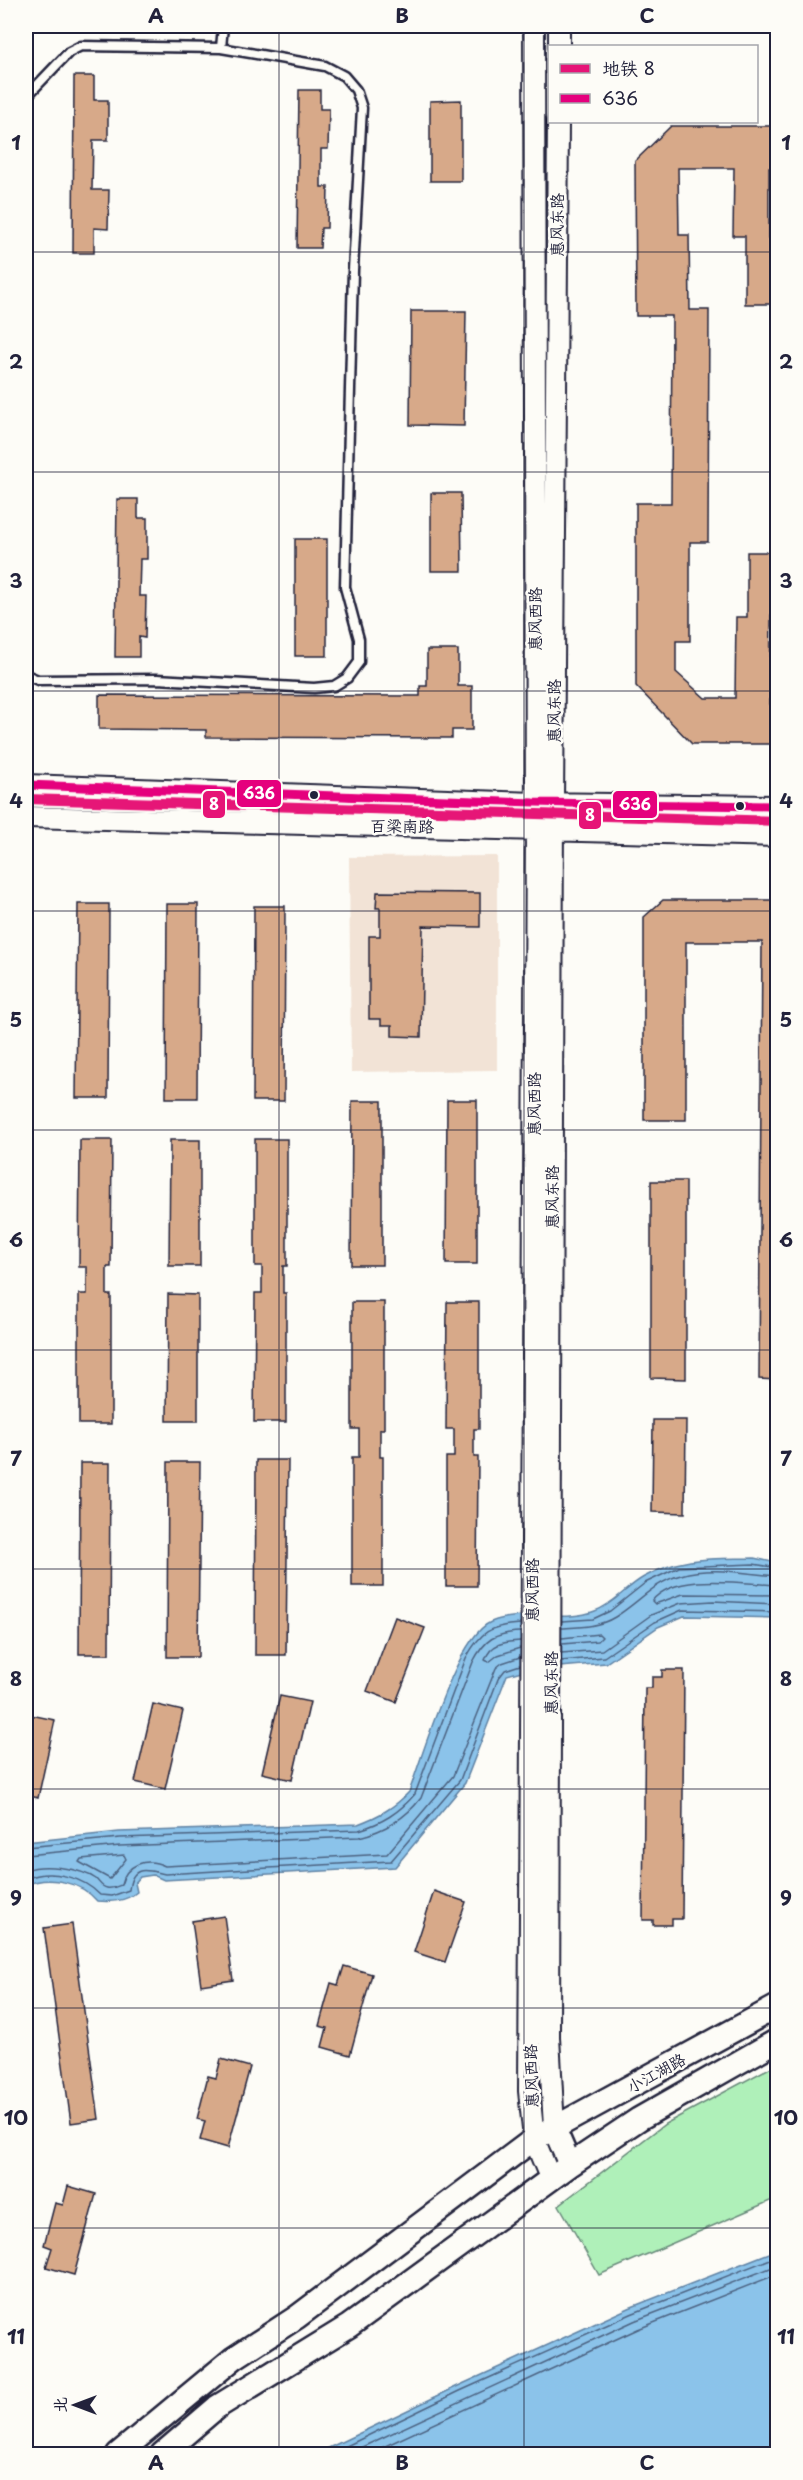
<svg xmlns="http://www.w3.org/2000/svg" width="803" height="2480" font-family="'Playpen Sans','LXGW WenKai TC',sans-serif">
	<style>
		.built { fill: #f2e3d6 }
		.green { fill: #aff0b9; stroke: #68897a; stroke-width: 1.5 }
		.water { fill: #8bc3ea; stroke: #6183a4; stroke-width: 1.5 }
		.lines { fill: none; stroke-linecap: round; stroke-linejoin: round }
		.shore { stroke: #4c6281; stroke-width: 1.5 }
		.building { fill: #d7a989; stroke: #22223b; stroke-width: 1.5 }
		.service-casing { stroke: #22223b; stroke-width: 13 }
		.tertiary-casing { stroke: #22223b; stroke-width: 24 }
		.secondary-casing { stroke: #22223b; stroke-width: 27 }
		.service { stroke: #fdfcf7; stroke-width: 8 }
		.tertiary { stroke: #fdfcf7; stroke-width: 20 }
		.secondary { stroke: #fdfcf7; stroke-width: 22 }
		.bus-1-casing { stroke: #fdfcf7; stroke-width: 14 }
		.bus-1 { stroke: #e5007d; stroke-width: 9 }
		.metro-1-casing { stroke: #fdfcf7; stroke-width: 15 }
		.metro-1 { stroke: #e61477; stroke-width: 10 }
		.grid { fill: none; stroke: #22223b; stroke-width: 1.5; stroke-opacity: 0.55 }
		.bus-dot { fill: #22223b; stroke: #fdfcf7; stroke-width: 2 }
		.labels { text-anchor: middle; stroke-width: 5; stroke-linejoin: round; paint-order: stroke }
		.street-label { font-size: 16px; fill: #22223b; stroke: #fdfcf7 }
		.line-badge { stroke: #fdfcf7; stroke-width: 2 }
		.badge-label { font-size: 16px; text-anchor: middle; font-weight: bold; fill: #fff }
		.neatline { fill: none; stroke: #22223b; stroke-width: 2 }
		.grid-label { font-size: 20px; text-anchor: middle; font-weight: bold; fill: #22223b }
	</style>
	<rect width="100%" height="100%" fill="#fdfcf7"/>
	<filter id="ink" filterUnits="userSpaceOnUse"><feTurbulence type="fractalNoise" baseFrequency=".0167" numOctaves="2"/><feDisplacementMap in="SourceGraphic" scale="12" xChannelSelector="R" yChannelSelector="G"/><feConvolveMatrix kernelMatrix="1 2 1 2 8 2 1 2 1" color-interpolation-filters="sRGB"/></filter>
	<g filter="url(#ink)">
		<path class="built" d="M497 856V1070L351 1072 349 857Z"/>
		<path class="green" d="M777 2064V2198L599 2275 559 2205 665 2124Z"/>
		<path class="water" d="M754 1558 777 1563V1618L684 1616 658 1627 606 1663 525 1670 507 1675 465 1783 395 1867 164 1880 153 1875 140 1877 135 1883 137 1892C125 1902 111 1902 97 1901 81 1882 49 1875 26 1885V1842L119 1832 358 1824C379 1816 394 1808 409 1792 423 1755 457 1636 491 1622 521 1609 565 1623 595 1611 614 1604 626 1587 644 1577 682 1556 712 1559 754 1558Z
			M777 2250V2454H316L458 2386 629 2308Z"/>
		<g class="lines">
			<path class="shore" d="M778 1585C745 1584 675 1571 652 1601L655 1604 683 1594 778 1595
				M562 1621 593 1619 610 1611 645 1583 679 1567 753 1564 778 1568
				M562 1628C580 1627 599 1627 615 1617 638 1603 654 1582 681 1575 712 1566 747 1574 778 1576
				M562 1644 598 1641 602 1637 599 1634 562 1638
				M520 1648 498 1655 489 1662 485 1660C491 1643 504 1642 520 1641
				M561 1653 602 1650 651 1615 681 1603 713 1601 778 1604
				M561 1661 604 1657 655 1622 682 1610 778 1612
				M26 1847 120 1838 359 1830C382 1823 399 1813 415 1794L466 1658C481 1631 490 1626 520 1624
				M26 1855 120 1846 359 1837C384 1831 405 1819 421 1798L473 1662C485 1639 495 1633 520 1632
				M124 1855 126 1859 110 1879 79 1862 81 1859Z
				M26 1870C43 1863 80 1868 96 1879 100 1883 101 1887 107 1888 112 1889 116 1887 121 1885 126 1864 146 1857 165 1866L387 1854 453 1776 496 1668 502 1663 520 1657
				M26 1879C50 1868 83 1877 100 1895L112 1896 129 1890C132 1864 146 1870 165 1874L391 1861 460 1780 498 1679 505 1670 520 1665
				M330 2454 460 2391 631 2314 778 2256
				M347 2454 634 2321 778 2265
				M368 2454 638 2329 778 2274"/>
		</g>
		<path class="building" d="M74 76H94V100H108V140H93L92 190H109L108 229 94 228V253H73Z
			M299 90H320V109H329L328 149H321V187H328L327 228H321L320 248H297Z
			M461 100V181H430V101Z
			M671 126H777V168H769V238H777V304H745V236H733L734 168H678L679 235H689L690 310H709L708 542H690V641H676V672L705 698H735L736 617H747V552H777V615H771L770 704H777V744H692L636 686V503H671L672 316H636L635 161Z
			M411 311H466L464 426 410 425Z
			M431 493H461L462 571H431Z
			M117 499H138V518H147V559H140L139 596H146L145 638 139 637V657H115Z
			M295 539H327V656H295Z
			M427 650H458V686H472V730H452V738L206 737V730L99 729V695L420 696V686H427Z
			M377 892 480 893V927L423 926 421 1037 392 1036V1025H381V1019H369V936H380V908H376Z
			M663 900H777V1380L759 1379 762 942H686V1120H644V917Z
			M78 904H109L108 1098H76Z
			M167 904H198L197 1098H166Z
			M254 906H285L284 1101H253Z
			M447 1100H477V1264H446Z
			M352 1101H382V1265H351Z
			M255 1139H287V1266H283V1293H286V1422H254L255 1293H262V1266H255Z
			M80 1140H112L111 1267H107V1295H111V1424H79V1294H87V1267H79Z
			M170 1140H200V1266H169Z
			M651 1181H686V1379L651 1378Z
			M168 1294 198 1295V1421H167Z
			M352 1302H384V1429H380V1457H383V1586H352V1457H359V1429H352Z
			M447 1302H479V1429H474V1457H478L477 1586H446V1457H454V1429H446Z
			M653 1420H686L685 1513 652 1512Z
			M256 1460H288L286 1655H255Z
			M168 1462H200L198 1657H167Z
			M80 1463H110L109 1654H79Z
			M395 1617 425 1628 396 1702 367 1691Z
			M662 1670H684L682 1919H672V1925H653V1920H643L645 1688H652V1677H662Z
			M280 1696 310 1702 292 1780 262 1773Z
			M153 1704 183 1711 165 1789 135 1782Z
			M26 1714 55 1720 38 1798 26 1795Z
			M434 1891 466 1902 445 1962 414 1952Z
			M224 1916 233 1980 201 1985 192 1921Z
			M72 1924 99 2119 71 2123 44 1928Z
			M344 1966 372 1974 350 2055 322 2047 327 2028 319 2026 331 1983 338 1985Z
			M221 2059 250 2067 228 2148 200 2140 205 2121 197 2119 208 2076 216 2078Z
			M68 2186 96 2194 74 2275 46 2267 52 2248 44 2245 55 2203 63 2205Z"/>
		<g class="lines">
			<g class="service-casing">
				<path id="service" d="M221 48 223 26
					M26 97 69 52 81 46 221 48 325 66 344 76 356 90 362 108 353 270 345 587 359 639V662L347 678 334 686 314 688 157 679 38 680 26 675"/>
			</g>
			<g class="tertiary-casing">
				<path id="tertiary" d="M534 26 536 830 529 2091 534 2139 551 2180
					M559 46V26
					M26 785 534 803 778 806
					M26 817 778 836
					M554 2128 549 2037 553 804 558 122"/>
			</g>
			<g class="secondary-casing">
				<path id="secondary" d="M554 2128 570 2165
					M118 2454 234 2358 297 2317 534 2139 778 2006
					M162 2454 217 2407 349 2326 570 2165 639 2119 778 2040"/>
			</g>
			<use href="#service" class="service"/>
			<use href="#tertiary" class="tertiary"/>
			<use href="#secondary" class="secondary"/>
			<g class="bus-1-casing">
				<path id="bus-1" d="M26 785 534 803 778 806"/>
			</g>
			<use href="#bus-1" class="bus-1"/>
			<g class="metro-1-casing">
				<path id="metro-1" d="M26 799 778 821"/>
			</g>
			<use href="#metro-1" class="metro-1"/>
		</g>
	</g>
	<path class="grid" d="M279 26V2454M524 26V2454M26 252H778M26 472H778M26 691H778M26 911H778M26 1130H778M26 1350H778M26 1569H778M26 1789H778M26 2008H778M26 2228H778"/>
	<g class="bus-dot">
		<circle cx="314" cy="795" r="5"/>
		<circle cx="740" cy="806" r="5"/>
	</g>
	<g class="labels">
		<g class="street-label">
			<text transform="translate(557 225) rotate(-90)" y="6">惠风东路</text>
			<text transform="translate(535 619) rotate(-90)" y="6">惠风西路</text>
			<text transform="translate(554 711) rotate(-90)" y="6">惠风东路</text>
			<text transform="translate(402 826) rotate(1)" y="6">百梁南路</text>
			<text transform="translate(534 1104) rotate(-90)" y="6">惠风西路</text>
			<text transform="translate(552 1197) rotate(-90)" y="6">惠风东路</text>
			<text transform="translate(532 1590) rotate(-90)" y="6">惠风西路</text>
			<text transform="translate(551 1683) rotate(-90)" y="6">惠风东路</text>
			<text transform="translate(656 2073) rotate(-29)" y="6">小江湖路</text>
			<text transform="translate(531 2076) rotate(-92)" y="6">惠风西路</text>
		</g>
	</g>
	<g class="line-badge">
		<rect x="236" y="779" width="46" height="29" rx="6" fill="#e5007d"/>
		<rect x="612" y="790" width="46" height="29" rx="6" fill="#e5007d"/>
		<rect x="202" y="790" width="24" height="29" rx="6" fill="#e61477"/>
		<rect x="578" y="801" width="24" height="29" rx="6" fill="#e61477"/>
	</g>
	<g class="badge-label">
		<text x="259" y="799">636</text>
		<text x="635" y="810">636</text>
		<text x="214" y="810">8</text>
		<text x="590" y="821">8</text>
	</g>
	<rect width="803" height="2480" fill="none" stroke="#fdfcf7" stroke-width="66"/>
	<rect x="548" y="45" width="210" height="78" fill="#fdfcf7" stroke="#a5a5ac" stroke-width="1.5"/>
	<rect x="560" y="64" width="30" height="9" fill="#e61477" stroke="#a5a5ac" stroke-width="1.5"/>
	<text x="602" y="75" font-size="18" fill="#22223b">地铁 8</text>
	<rect x="560" y="94" width="30" height="9" fill="#e5007d" stroke="#a5a5ac" stroke-width="1.5"/>
	<text x="602" y="105" font-size="18" fill="#22223b">636</text>
	<g transform="translate(75 2405) rotate(270)" stroke="#fdfcf7" stroke-width="4.5" paint-order="stroke">
	<path d="M0-4.5L10 22L0 15L-10 22Z" fill="#22223b"/>
	<text y="-9" font-size="16" font-weight="bold" text-anchor="middle" fill="#22223b">北</text>
	</g>
	<rect x="33" y="33" width="737" height="2414" class="neatline"/>
	<g class="grid-label">
		<text x="156" y="23">A</text>
		<text x="402" y="23">B</text>
		<text x="647" y="23">C</text>
		<text x="16" y="150">1</text>
		<text x="786" y="150">1</text>
		<text x="16" y="369">2</text>
		<text x="786" y="369">2</text>
		<text x="16" y="588">3</text>
		<text x="786" y="588">3</text>
		<text x="16" y="808">4</text>
		<text x="786" y="808">4</text>
		<text x="16" y="1027">5</text>
		<text x="786" y="1027">5</text>
		<text x="16" y="1247">6</text>
		<text x="786" y="1247">6</text>
		<text x="16" y="1466">7</text>
		<text x="786" y="1466">7</text>
		<text x="16" y="1686">8</text>
		<text x="786" y="1686">8</text>
		<text x="16" y="1905">9</text>
		<text x="786" y="1905">9</text>
		<text x="16" y="2125">10</text>
		<text x="786" y="2125">10</text>
		<text x="16" y="2344">11</text>
		<text x="786" y="2344">11</text>
		<text x="156" y="2470">A</text>
		<text x="402" y="2470">B</text>
		<text x="647" y="2470">C</text>
	</g>
</svg>
